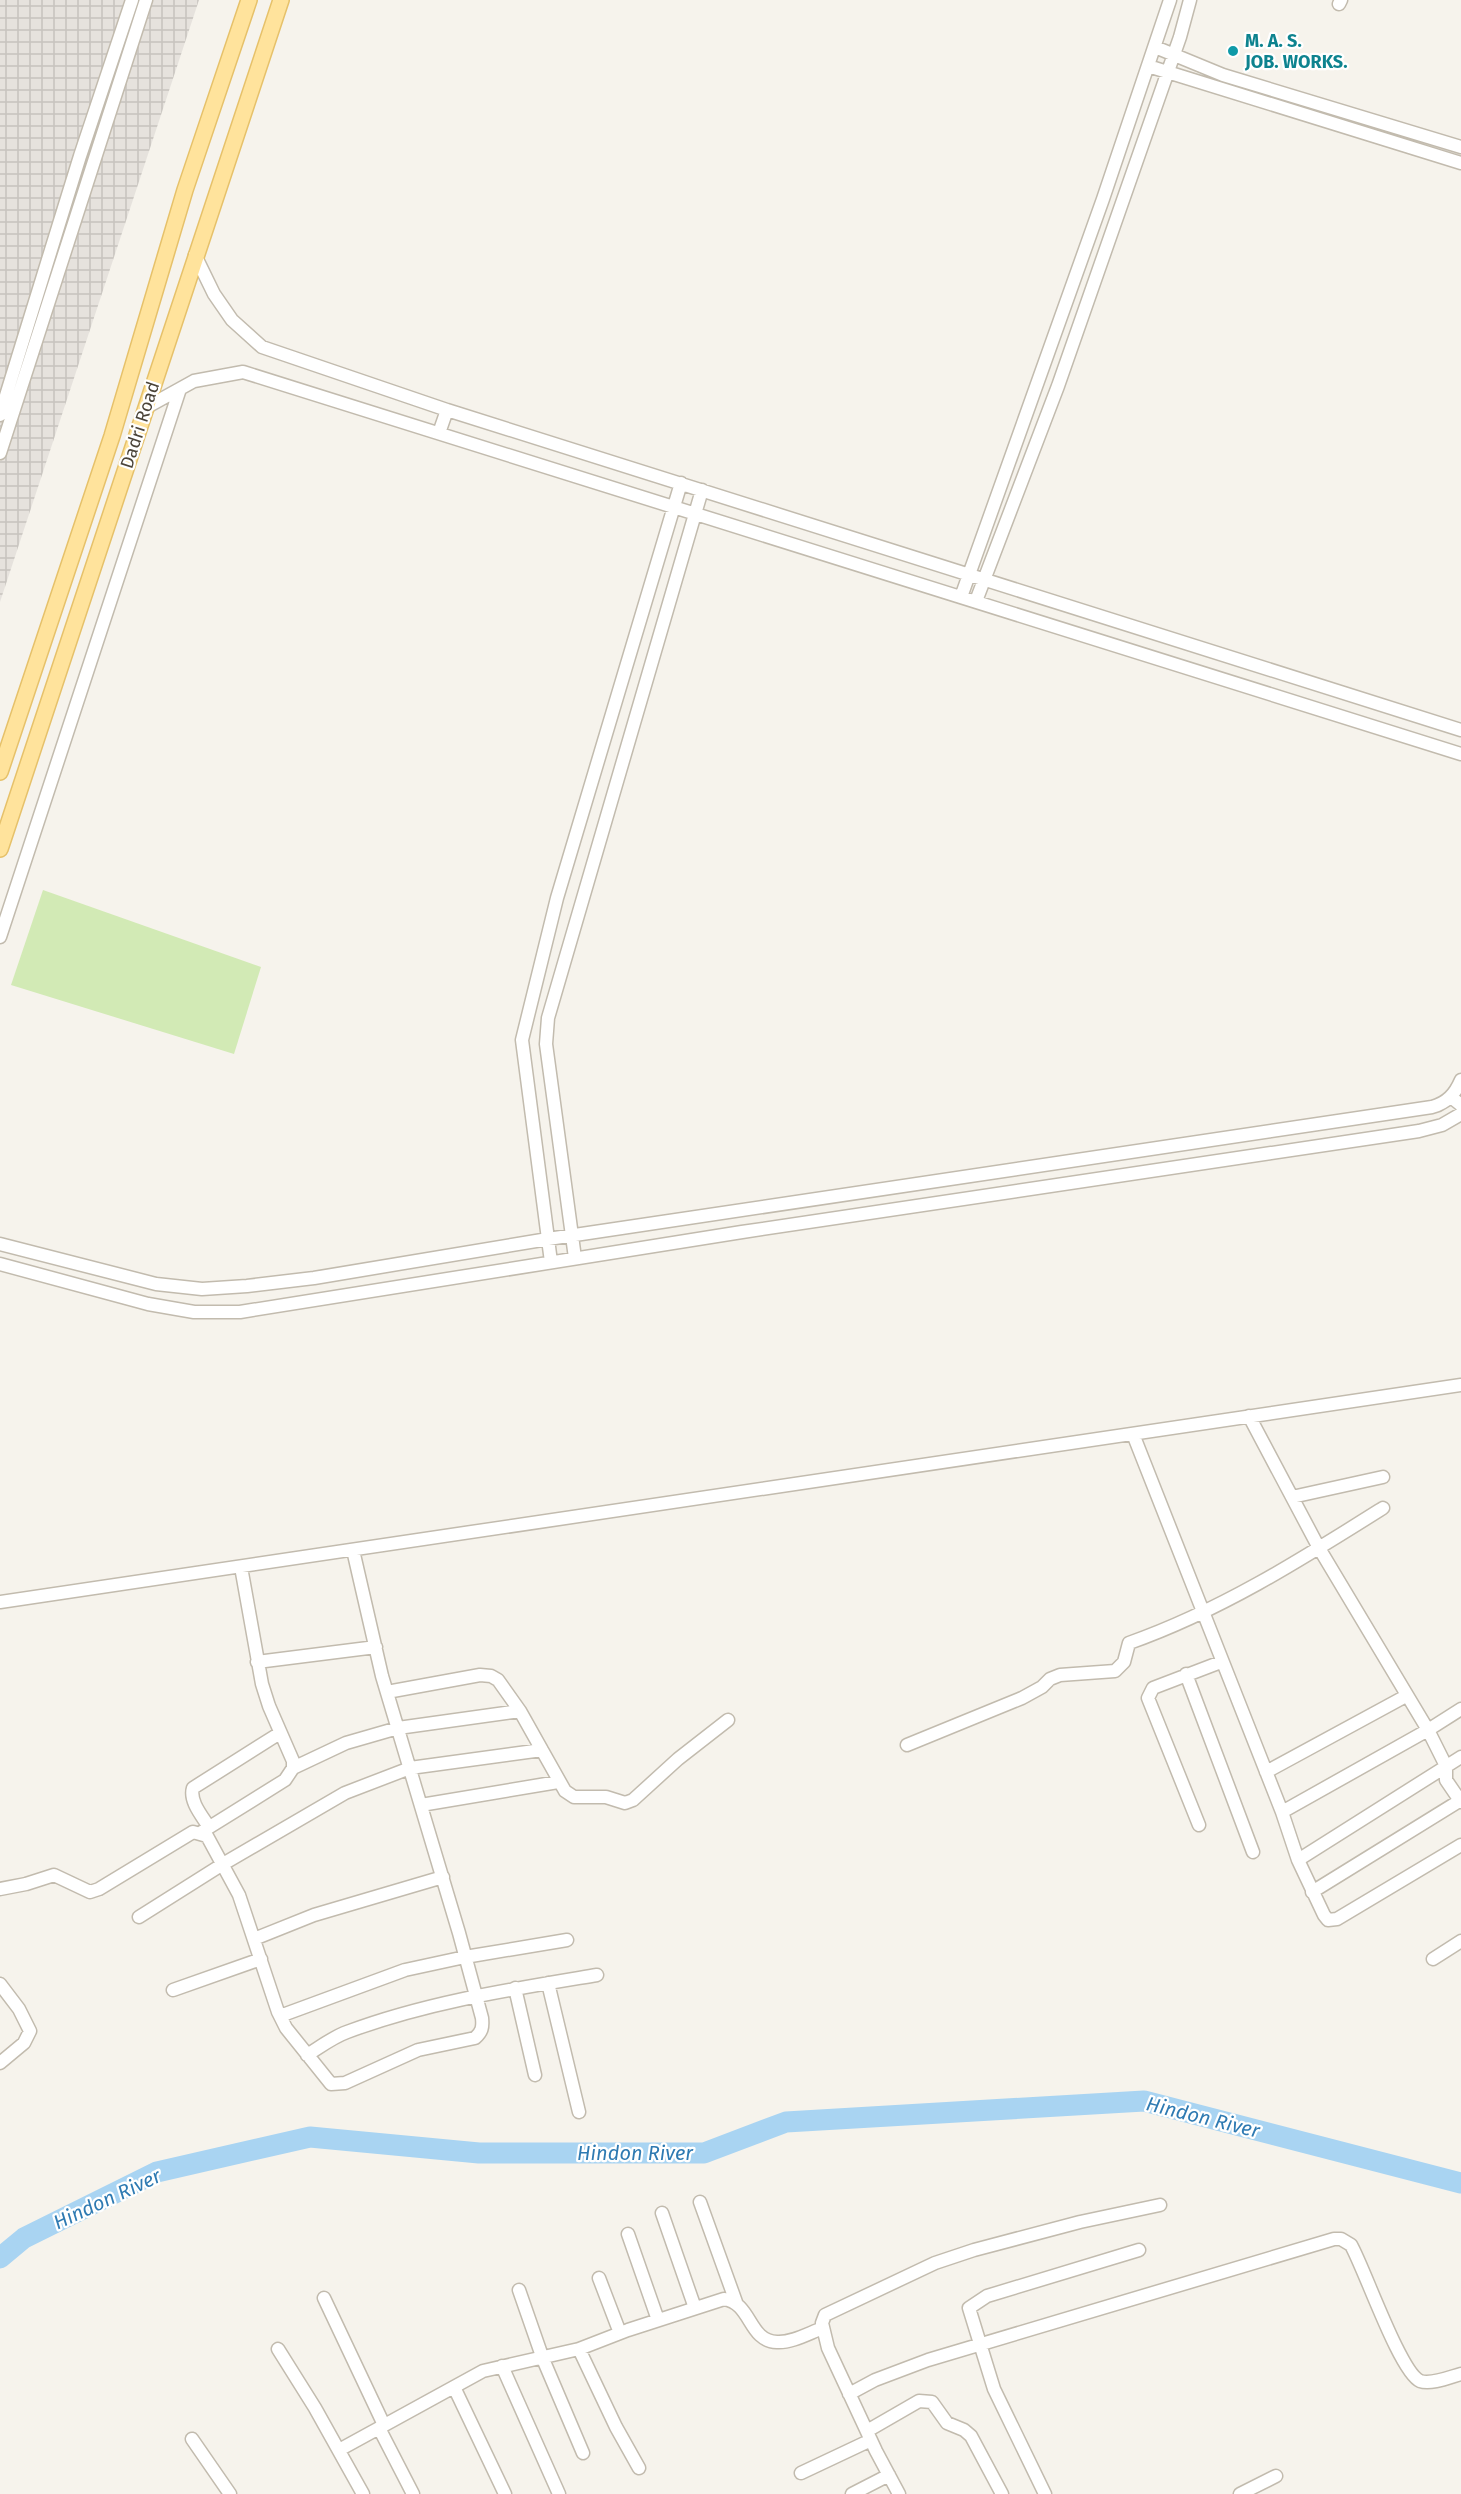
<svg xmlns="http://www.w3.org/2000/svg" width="1461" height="2494" font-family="'Fira Sans',sans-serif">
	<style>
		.industrial { fill: url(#industrial-grid) }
		.park { fill: #d2eab5 }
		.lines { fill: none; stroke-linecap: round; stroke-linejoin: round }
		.river { stroke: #a9d4f2; stroke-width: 21 }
		.minor-casing { stroke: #c2bbae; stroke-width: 15 }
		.major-casing { stroke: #e6c16a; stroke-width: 18 }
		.minor { stroke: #fff; stroke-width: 12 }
		.major { stroke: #ffe39c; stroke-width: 15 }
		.culture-dot { fill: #0f9aa8; stroke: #fff; stroke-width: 2 }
		.labels { text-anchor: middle; stroke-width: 4.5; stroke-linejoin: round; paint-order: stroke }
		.culture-label { font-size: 18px; font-weight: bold; fill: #0d838f; stroke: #fff; text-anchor: start }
		.street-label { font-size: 18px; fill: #4b4439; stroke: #fff }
		.water-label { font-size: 20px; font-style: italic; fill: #2e7ab2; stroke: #fff }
	</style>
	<defs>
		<pattern id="industrial-grid" width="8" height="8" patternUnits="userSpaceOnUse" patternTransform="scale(1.5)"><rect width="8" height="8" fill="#e6e2dd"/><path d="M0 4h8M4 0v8" fill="none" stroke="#c7c3be"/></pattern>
	</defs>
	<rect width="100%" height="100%" fill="#f6f3ec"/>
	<path class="industrial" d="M0 0H199L0 602Z"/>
	<path class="park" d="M43 890 261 967 234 1054 11 985Z"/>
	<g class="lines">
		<path class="river" d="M0 2258 24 2238 157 2172 310 2137 479 2153H704L786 2122 1144 2101 1461 2183"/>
		<g class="minor-casing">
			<path id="minor" d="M1339 4 1341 0
				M1155 47 1223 75 1461 147
				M1148 66 1461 163
				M195 255 214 294 232 320 262 347 447 410 1461 730
				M147 407 194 381 243 372 1461 754
				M0 415 80 156 132 0
				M439 433 447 410
				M0 453 146 0
				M961 597 1103 199 1170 0
				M976 601 1058 386 1180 37 1190 0
				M0 937 180 389
				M1451 1097 1461 1105
				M0 1244 156 1284 202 1289 247 1286 314 1278 548 1239 1432 1107C1447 1103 1455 1094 1461 1080
				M575 1258 546 1044 548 1018 702 490
				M551 1262 522 1040 557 898 681 483
				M0 1264 148 1304 194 1312H240L742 1232 1419 1131 1442 1125 1461 1114
				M1249 1416 1319 1548 1428 1730 1446 1766V1780L1461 1802
				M1133 1434 1282 1812 1298 1860 1324 1915 1328 1920 1337 1919 1461 1845
				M1292 1497 1383 1477
				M0 1602 1461 1385
				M257 1662 376 1647
				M1186 1674 1253 1852
				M387 1692 480 1675 491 1676 498 1680 520 1711 565 1791 574 1797H606L625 1803 633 1800 678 1759 728 1720
				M907 1745 1022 1698 1042 1687 1050 1679 1060 1675 1115 1671 1124 1662 1129 1643C1220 1611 1302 1559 1383 1508
				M293 1768 346 1743 398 1728 520 1711
				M1266 1772 1406 1696
				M421 1805 558 1782
				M1282 1812 1428 1730 1461 1709
				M1199 1825 1148 1698 1153 1688 1221 1662
				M209 1827C202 1816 189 1801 193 1788L280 1733
				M200 1833 285 1780 293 1768V1761L269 1706 262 1684 241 1567
				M1298 1860 1461 1757
				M0 1889 26 1884 54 1875 90 1892 99 1889 193 1832 207 1836 239 1895 278 2012 286 2028 331 2084 345 2083 418 2050 475 2038C482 2032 483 2027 482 2018L459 1933 382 1676 353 1550
				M1312 1892 1461 1800
				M139 1917 223 1864 345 1793 410 1768 542 1750
				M254 1939 314 1915 443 1877
				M1433 1959 1461 1941
				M548 1983 579 2112
				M0 1984 19 2009 30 2031 24 2043 0 2063
				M515 1988 535 2075
				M173 1990 261 1959
				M280 2016 405 1970 465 1957 567 1940
				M307 2055C320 2047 333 2037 347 2032 427 2002 513 1989 597 1975
				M700 2202 736 2302
				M662 2213 695 2308
				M628 2234 658 2320
				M599 2278 620 2333
				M519 2290 543 2359 583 2453
				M324 2298 384 2425
				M278 2349 315 2408 363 2494
				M579 2349 616 2427 639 2468
				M502 2366 559 2494
				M454 2387 505 2494
				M849 2394 875 2380 928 2360 1334 2239H1341L1351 2245C1365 2270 1400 2372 1420 2381 1431 2385 1450 2377 1461 2374
				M379 2428 413 2494
				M867 2431 919 2401 932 2402 947 2423 964 2430 971 2436 1002 2494
				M192 2439 230 2494
				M339 2450 483 2371 579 2349 628 2330 724 2299C752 2303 748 2341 777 2342 792 2343 809 2333 823 2328
				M801 2473 871 2440
				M852 2494 889 2475
				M899 2494 876 2451 828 2348 822 2323 825 2315 935 2263 974 2250 1080 2222 1160 2205
				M1045 2494 994 2389 969 2308 987 2296 1139 2250
				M1240 2494 1276 2476"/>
		</g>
		<g class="major-casing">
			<path id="major" d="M0 772 112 436 185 190 249 0
				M0 849C94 566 185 282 281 0"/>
		</g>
		<use href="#minor" class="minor"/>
		<use href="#major" class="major"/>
	</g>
	<circle class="culture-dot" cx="1233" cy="51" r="6"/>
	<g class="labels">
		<g class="culture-label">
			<text x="1245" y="47">M. A. S.<tspan x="1245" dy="21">JOB. WORKS.</tspan></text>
		</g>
		<g class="street-label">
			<text transform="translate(140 425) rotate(-72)" y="6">Dadri Road</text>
		</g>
		<g class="water-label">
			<text transform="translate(1203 2117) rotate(14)" y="7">Hindon River</text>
			<text x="635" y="2160">Hindon River</text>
			<text transform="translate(107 2199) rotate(-25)" y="7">Hindon River</text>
		</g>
	</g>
</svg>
